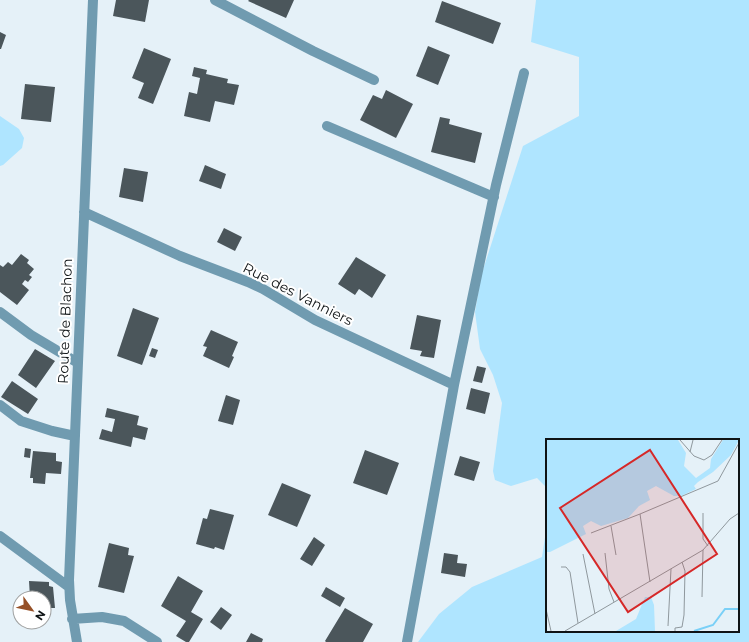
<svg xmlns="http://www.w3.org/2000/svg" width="749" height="642" font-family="Montserrat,sans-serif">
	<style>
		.green { fill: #afe5ff }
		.building { fill: #4b565b }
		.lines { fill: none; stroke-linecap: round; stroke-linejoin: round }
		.minor { stroke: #709bb0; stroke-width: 10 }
		.labels { text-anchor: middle; stroke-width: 4; stroke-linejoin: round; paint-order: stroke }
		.street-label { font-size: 14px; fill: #0e1315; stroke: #fff }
		.inset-river { fill: none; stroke: #7ad0f7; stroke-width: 2 }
		.inset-road { fill: none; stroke: #8f989d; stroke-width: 1 }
		.view { fill: #d62828; fill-opacity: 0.15; stroke: #d62828; stroke-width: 2 }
		.inset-edge { fill: none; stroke: #0e1315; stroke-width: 2 }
	</style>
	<rect width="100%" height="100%" fill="#e5f1f8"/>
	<path class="green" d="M536 0H749V642H418L439 614 472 587 542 557 547 524V631H738V440H547V488L537 478 511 486 495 480 493 471 502 403 493 375 480 349 475 312 481 276 523 146 579 116V57L531 42Z
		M0 116 19 129 24 138 22 148 3 165 0 166Z"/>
	<path class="building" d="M116 0H149L145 22 113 16Z
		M249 0H294L286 18 248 1Z
		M442 1 501 23 493 44 435 22Z
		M0 32 6 35 1 49H0Z
		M428 46 450 55 438 85 416 76Z
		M144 48 171 59 153 104 138 98 144 83 132 78Z
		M194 67 207 70 206 74 228 79 227 83 239 85 234 105 215 101 210 122 184 116 189 92 197 94 200 78 192 76Z
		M25 84 55 87 51 122 21 119Z
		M386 90 413 104 396 138 360 120 373 95 382 99Z
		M440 117 450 119 449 124 482 133 475 163 431 152Z
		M205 165 226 174 221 189 199 181Z
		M124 168 148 172 143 202 119 197Z
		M224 228 242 237 235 251 217 242Z
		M21 254 29 260 27 263 34 269 29 275 32 277 28 282 25 280 22 284 29 290 17 305 0 292V265L3 267 8 262 12 265Z
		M356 257 386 275 372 298 359 289 355 295 338 284Z
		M133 308 159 318 142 365 117 356Z
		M417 315 441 320 434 358 420 356 422 351 410 349Z
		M211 330 238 342 232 356 234 357 229 368 203 356 207 347 203 346Z
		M152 348 158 350 155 358 149 356Z
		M35 349 55 361 36 388 18 375Z
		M477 366 486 368 482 383 473 381Z
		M12 381 38 399 28 414 1 397Z
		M471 388 490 393 485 414 466 409Z
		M226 395 240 400 233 425 218 421Z
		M107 408 139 416 137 425 148 428 145 440 133 437 131 447 99 439 102 429 112 432 115 419 105 417Z
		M25 448 31 449 30 458 24 457Z
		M365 450 399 463 387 495 353 483Z
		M33 451 56 453V461L62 462 61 474 46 473 45 484 33 483V478H30Z
		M460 456 480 462 474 481 454 475Z
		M282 483 311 495 297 527 268 515Z
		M210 509 234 515 224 550 215 547 214 549 196 544 203 518 207 519Z
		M314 537 325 545 312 566 300 559Z
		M109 543 129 548 128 555 134 556 124 593 98 587Z
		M444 553 458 555 457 563 467 564 465 577 441 573Z
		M178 576 203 591 191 612 203 619 189 642H186L176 636 186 621 161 606Z
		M29 581 49 582V586L53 587 55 608H49L48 615H44V598H30Z
		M326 587 345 598 340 607 321 596Z
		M221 607 232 615 221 630 210 622Z
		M345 608 373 624 363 642H326L325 641Z
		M251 633 263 639 262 642H246Z"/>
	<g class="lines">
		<path class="minor" d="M215 0 313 51 374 80
			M327 126 494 197
			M84 212 180 256 248 282 263 289 315 320 454 385 407 642
			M0 312 31 335 78 363
			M454 385 496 185 524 73
			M0 405 21 421 52 431 75 436
			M0 536 69 587
			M72 619 102 617 124 621 157 642
			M77 642 70 600 69 580 93 0"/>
	</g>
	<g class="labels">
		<g class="street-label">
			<text transform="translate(298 294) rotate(27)" y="5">Rue des Vanniers</text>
			<text transform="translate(65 321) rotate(-88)" y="5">Route de Blachon</text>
		</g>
	</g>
	<g transform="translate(546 439)">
		<rect width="193" height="193" fill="#e5f1f8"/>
		<path d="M0 1H132L140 14 138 27 150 39 164 29 165 20 177 1H193L185 16 167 33 152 43 148 47 150 50 135 57H128L110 47 101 52 104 61 93 67 82 79 55 87 45 82 37 87 40 95 4 113H0ZM99 158H105L108 166 109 192H70L90 180Z" fill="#afe5ff"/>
		<path class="inset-river" d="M148 192 167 186 179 170H193"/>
		<path class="inset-road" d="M134 1 148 17 158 21 166 16 176 1M144 13 147 1M157 74V100L162 107M65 87 70 116M45 94 94 75M59 114 63 150 68 163M37 115 49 175M15 128H20L24 133 32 184M104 143 94 75 172 42 193 4M156 158 157 111M0 170 5 192M122 187 125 130M19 192 157 111 184 80 193 74M129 192V189L136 188 138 176 139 132 136 123"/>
		<path class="view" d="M104 11 171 115 82 173 14 69Z"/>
		<rect width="193" height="193" class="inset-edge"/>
	</g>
	<g transform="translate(32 610) rotate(123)"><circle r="19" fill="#ffffff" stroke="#9fa1a1"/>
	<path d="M0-3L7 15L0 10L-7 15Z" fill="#965027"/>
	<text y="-6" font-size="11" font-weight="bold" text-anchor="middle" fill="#0e1315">N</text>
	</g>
</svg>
